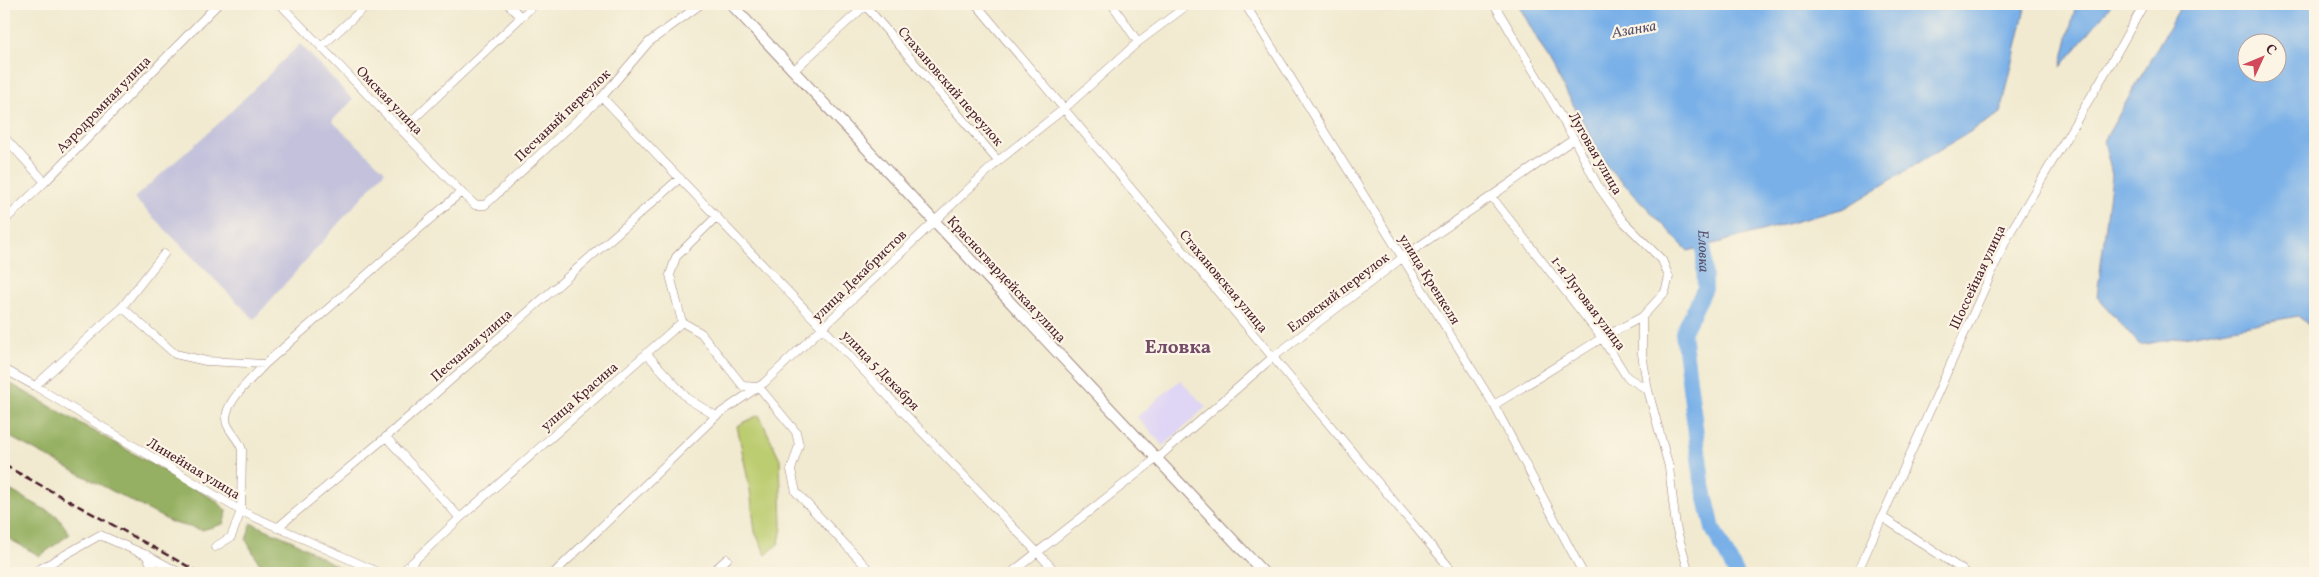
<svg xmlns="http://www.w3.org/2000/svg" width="2319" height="577" font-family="Vollkorn,serif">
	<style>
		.built { fill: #dfd5f5 }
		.industrial { fill: #c3c1db }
		.green { fill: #bccc6f; stroke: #83764d }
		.forest { fill: #95b062; stroke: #706846 }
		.water { fill: #79b0e8; stroke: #62688a; fill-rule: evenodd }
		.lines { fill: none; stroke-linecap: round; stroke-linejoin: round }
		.river { stroke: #79b0e8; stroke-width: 16 }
		.minor-casing { stroke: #9e847e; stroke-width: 9 }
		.secondary-casing { stroke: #9e847e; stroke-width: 12 }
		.minor { stroke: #fff; stroke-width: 8 }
		.secondary { stroke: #fff; stroke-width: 10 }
		.rail { stroke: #4a1f2b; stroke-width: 2.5; stroke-dasharray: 8 4; stroke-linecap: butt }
		.labels { text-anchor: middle; stroke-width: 4.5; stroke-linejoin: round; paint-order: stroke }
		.street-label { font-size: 14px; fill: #4a1f2b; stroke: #fcf5e5 }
		.water-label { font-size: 15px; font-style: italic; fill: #5a526d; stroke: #fcf5e5 }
		.district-label { font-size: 19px; font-weight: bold; fill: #734b68; stroke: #fcf5e5 }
	</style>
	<rect width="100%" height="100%" fill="#fcf5e5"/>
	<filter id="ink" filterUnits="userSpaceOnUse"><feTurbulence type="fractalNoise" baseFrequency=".02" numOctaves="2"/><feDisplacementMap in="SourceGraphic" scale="10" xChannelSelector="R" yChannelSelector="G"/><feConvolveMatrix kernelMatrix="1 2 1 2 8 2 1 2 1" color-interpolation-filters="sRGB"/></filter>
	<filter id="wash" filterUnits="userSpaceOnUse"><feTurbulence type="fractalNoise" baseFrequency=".0096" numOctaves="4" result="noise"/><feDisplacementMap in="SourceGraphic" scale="20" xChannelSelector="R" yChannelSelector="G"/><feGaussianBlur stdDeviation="1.12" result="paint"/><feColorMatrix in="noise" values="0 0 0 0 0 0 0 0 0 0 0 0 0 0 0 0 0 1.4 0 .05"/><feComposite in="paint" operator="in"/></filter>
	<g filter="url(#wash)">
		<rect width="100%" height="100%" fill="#f1ead0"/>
		<path class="built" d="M1180 380 1206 407 1163 446 1137 417Z"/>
		<path class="industrial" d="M300 44 353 100 332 121 385 171 254 319 134 198 219 123Z"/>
		<path class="green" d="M759 415 780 459 782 527 779 543 766 555 755 532 750 490 737 426Z"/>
		<path class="forest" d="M4 380 217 501 227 512 223 524 202 530 173 523 4 434Z
			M4 487 57 516 70 534 40 556 4 536Z
			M251 523 291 540 349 573H278L259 563 246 540Z"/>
		<path class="water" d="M1518 4H2026L2001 113 1845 208 1688 251 1607 166Z
			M2076 4H2112L2061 67Z
			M2182 4H2315V331L2298 316 2140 345 2097 297 2112 175 2104 141ZM2246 42H2276V72H2246Z"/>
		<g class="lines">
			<path class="river" id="s1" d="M1703 226 1705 288 1683 333 1702 481 1713 529 1736 573"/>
		</g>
	</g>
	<g filter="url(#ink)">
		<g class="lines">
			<g class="minor-casing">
				<path id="minor" d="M280 4 461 192 475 205H485L602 97 649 42 701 4
					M508 4 521 17
					M976 4 1454 573
					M1112 4 1138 42
					M1245 4 1494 405 1583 573
					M1494 4 1574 139 1598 186 1623 221 1662 260 1669 277 1665 292 1642 317V354L1648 390
					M865 5 998 161
					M321 47 368 4
					M793 71 867 4
					M602 97 1057 573
					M402 130 535 4
					M4 137 45 182
					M1491 196 1602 338 1627 377 1648 390 1669 467 1676 527 1689 573
					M4 221 45 182 218 4
					M122 307 175 354 206 361 265 364C253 378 220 405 227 424 231 434 239 439 242 450L241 511 231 537 215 547
					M682 322 701 333 743 386 759 387 796 432 799 445 791 470 796 492 872 573
					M646 353 688 399 716 416
					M265 364 461 192
					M4 369 35 386 241 511 380 573
					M35 386 122 307 164 254
					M1494 405 1602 338 1642 317
					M386 437 460 518
					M1882 517 1967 573
					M277 528 386 437 680 178
					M147 555 180 573
					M33 573 100 535 146 555 156 573
					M401 573 460 518 682 322 670 275 676 257 716 217
					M554 573 716 416 764 383 998 161 1065 108 1138 42 1189 4
					M711 573 727 559
					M1011 573 1162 454 1272 358 1402 258 1574 139
					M1857 573 2008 236 2115 56 2144 4"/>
			</g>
			<g class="secondary-casing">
				<path id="secondary" d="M731 4 1264 573"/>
			</g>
			<use href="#minor" class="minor"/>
			<use href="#secondary" class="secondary"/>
			<path class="rail" d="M4 465 200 573"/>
		</g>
	</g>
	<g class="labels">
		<g class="street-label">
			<text transform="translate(951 86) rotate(49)" y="5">Стахановский переулок</text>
			<text transform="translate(390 100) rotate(46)" y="5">Омская улица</text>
			<text transform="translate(103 104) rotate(-46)" y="5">Аэродромная улица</text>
			<text transform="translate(562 115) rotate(-44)" y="5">Песчаный переулок</text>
			<text transform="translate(1596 153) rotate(60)" y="5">Луговая улица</text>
			<text transform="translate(859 275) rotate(-44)" y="5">улица Декабристов</text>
			<text transform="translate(1977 277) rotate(-65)" y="5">Шоссейная улица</text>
			<text transform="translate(1007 279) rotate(47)" y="5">Красногвардейская улица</text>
			<text transform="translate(1430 279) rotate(58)" y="5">улица Кренкеля</text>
			<text transform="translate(1224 281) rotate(50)" y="5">Стахановская улица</text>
			<text transform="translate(1338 292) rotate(-37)" y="5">Еловский переулок</text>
			<text transform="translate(1589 303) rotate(53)" y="5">1-я Луговая улица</text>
			<text transform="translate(471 345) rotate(-41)" y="5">Песчаная улица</text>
			<text transform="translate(881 370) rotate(46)" y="5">улица 5 Декабря</text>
			<text transform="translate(579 396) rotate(-41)" y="5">улица Красина</text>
			<text transform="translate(194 468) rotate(31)" y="5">Линейная улица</text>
		</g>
		<g class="water-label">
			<text transform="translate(1634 29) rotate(-10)" y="5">Азанка</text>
			<text dy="5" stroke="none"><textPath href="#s1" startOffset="25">Еловка</textPath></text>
		</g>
		<g class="district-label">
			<text x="1178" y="353">Еловка</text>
		</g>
	</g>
	<rect width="2319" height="577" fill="none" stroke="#fcf5e5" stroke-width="20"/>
	<g transform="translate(2262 58) rotate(46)"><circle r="24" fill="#fcf5e5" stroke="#b59f9b"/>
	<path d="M0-4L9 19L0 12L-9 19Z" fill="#d1495b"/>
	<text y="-8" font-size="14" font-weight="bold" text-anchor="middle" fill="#4a1f2b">С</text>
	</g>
</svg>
